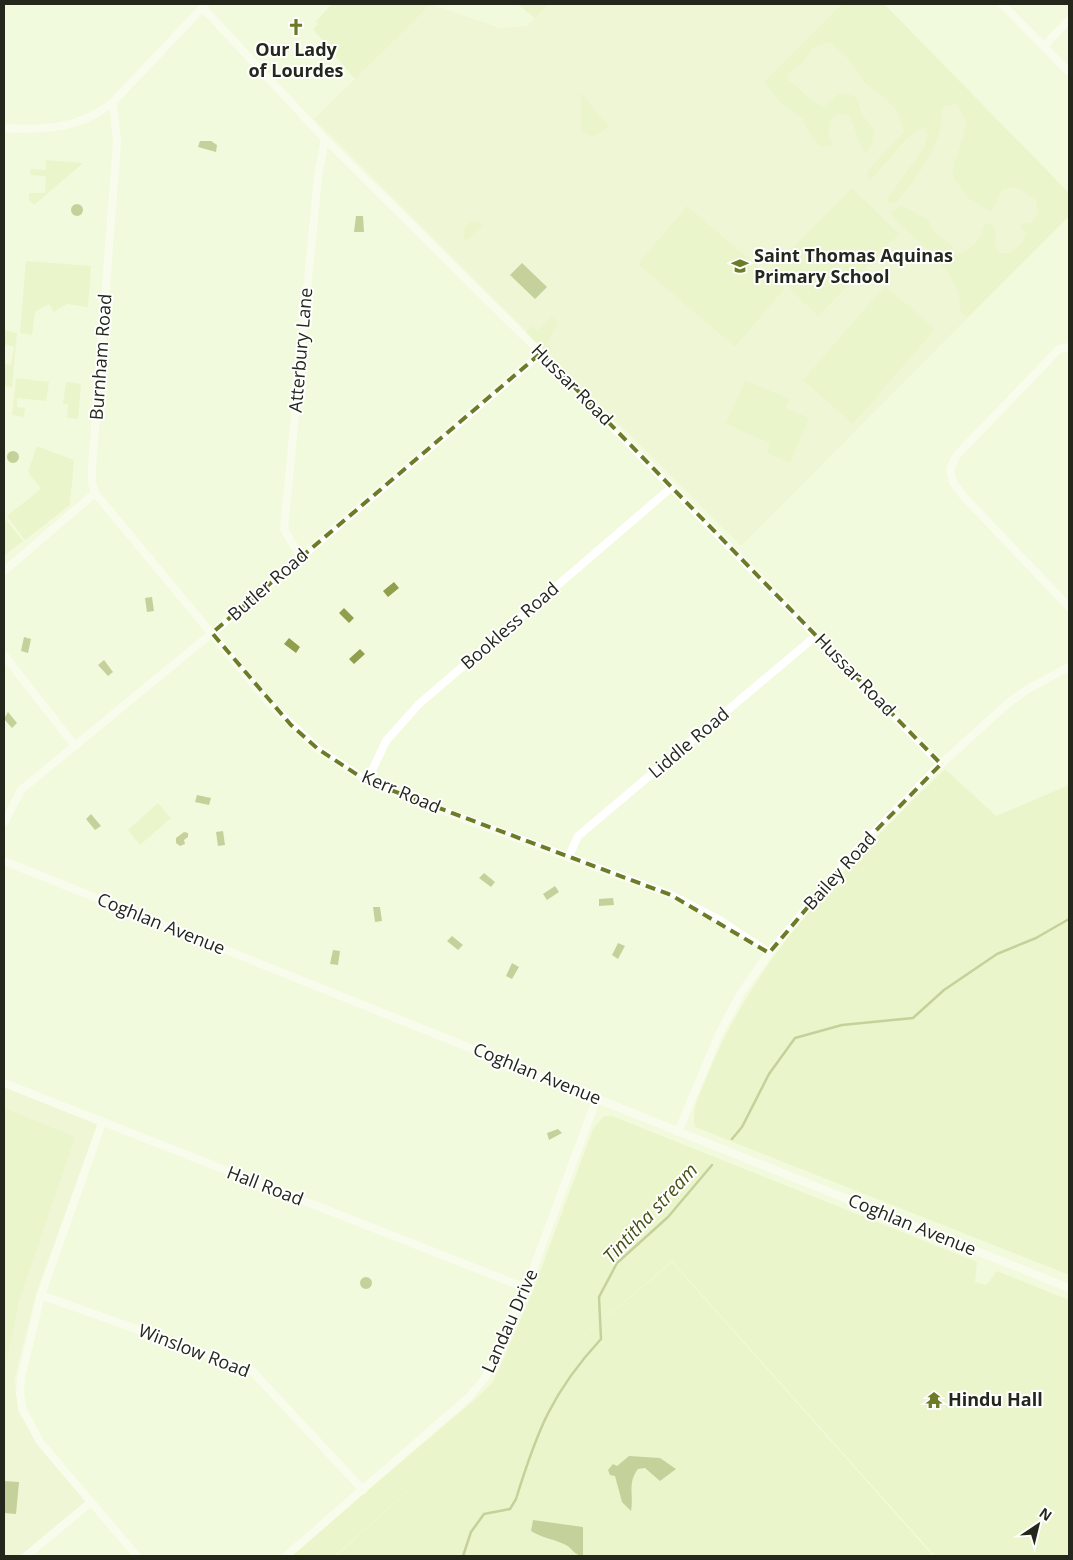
<svg xmlns="http://www.w3.org/2000/svg" width="1073" height="1560" font-family="'Open Sans',sans-serif">
	<style>
		.built { fill: #e8f1cc }
		.green { fill: #e2efb5 }
		.water { fill: #8f9f4c }
		.lines { fill: none; stroke-linecap: round; stroke-linejoin: round }
		.stream { stroke: #8f9f4c; stroke-width: 2.5 }
		.minor { stroke: #fff; stroke-width: 8 }
		.marked { fill: none; stroke: #6d7b29; stroke-width: 4; stroke-dasharray: 10 6; stroke-linejoin: round }
		.labels { text-anchor: middle; stroke-width: 4; stroke-linejoin: round; paint-order: stroke }
		.poi-label { font-size: 18px; font-weight: bold; fill: #24271c; stroke: #fff; text-anchor: start }
		.street-label { font-size: 18px; fill: #24271c; stroke: #fff }
		.water-label { font-size: 19px; font-style: italic; fill: #475114; stroke: #fff }
	</style>
	<rect width="100%" height="100%" fill="#f2fadd"/>
	<path class="built" d="M431 4 500 28 527 26 549 4H884L1069 193V216L741 546 314 119Z
		M4 1087 97 1125 36 1293 14 1380 19 1413 36 1442 86 1501 21 1556H4Z"/>
	<path class="green" d="M332 4H431L355 79 313 29 318 24 316 21Z
		M517 4H549L535 18Z
		M842 4H884L1069 193V216L968 317 961 313C960 306 960 297 957 290 945 257 911 239 890 213L901 205 928 220 933 231 951 245 956 256C969 248 981 243 983 227L988 223 994 226 996 235 994 244 1000 253H1010L1022 242 1027 233 1021 229V224L1032 223 1038 213 1036 200 1018 188 1002 189 995 206 990 211 968 198 953 177 954 165 967 124 957 103 942 107C941 114 942 123 940 130 935 151 910 189 894 204L886 201 924 148 928 135 923 128C901 138 888 164 870 180L867 173 871 167 904 132 898 112 884 97 865 83 850 60 830 42 814 47 804 61 787 75 788 80C802 89 808 101 824 107 838 94 838 89 857 98L862 115 875 130 870 149 864 154 850 117C829 106 824 129 832 144L830 147H821L809 134 803 119 780 102 764 82Z
		M581 93 608 125C602 136 589 140 581 130Z
		M46 160 83 163 34 205 29 200V193H45L46 176 30 175 31 169 46 170Z
		M852 188 899 234 818 316 771 270Z
		M687 206 784 289 735 347 638 264Z
		M472 221H477L483 226 466 241C461 234 464 225 472 221Z
		M26 261 91 266 88 307 67 304 54 312 49 304 35 312 32 335 20 333Z
		M885 286 935 329 853 424 803 380Z
		M552 317 558 322 547 343 551 348 546 355 525 334 532 326 537 331Z
		M4 330 17 333 12 388 4 385V364L11 365 14 347 4 344Z
		M16 378 49 382 46 401 17 398V407L25 408 24 417 12 415Z
		M745 380 789 399 786 408 809 418 790 463 767 453 770 443 726 424Z
		M66 382 81 384 78 419 67 418 68 405 63 404Z
		M37 446 74 460 70 505 25 540 7 516 41 489 28 472Z
		M4 517 23 541 4 556Z
		M945 769 996 816 1069 785V1275L695 1127C690 1110 701 1092 707 1077 756 953 852 860 945 769Z
		M158 803 171 818 140 845 128 830Z
		M4 1108 75 1137 19 1301 4 1373Z
		M604 1116H612L977 1262 975 1282 986 1285 997 1271 1069 1300V1556H935L672 1261 546 1368 672 1262 933 1556H336L490 1417 335 1556H290L478 1397 492 1383 500 1367 533 1291 593 1129Z"/>
	<path class="water" d="M200 141H211L217 145 216 152 198 147Z
		M71 210a6 6 0 1 1 12 0a6 6 0 1 1-12 0Z
		M356 216H363L364 232H354Z
		M522 263 547 287 535 299 510 275Z
		M7 457a6 6 0 1 1 12 0a6 6 0 1 1-12 0Z
		M394 582 399 588 388 597 383 591Z
		M152 597 154 611 147 612 145 598Z
		M344 608 354 618 349 623 339 613Z
		M24 637 31 639 28 653 21 651Z
		M289 638 300 647 296 653 284 644Z
		M360 649 365 654 354 664 349 659Z
		M104 660 113 672 108 676 98 665Z
		M8 712 17 723 12 728 4 719Z
		M197 795 211 798 209 805 195 802Z
		M91 814 101 826 95 830 86 819Z
		M223 831 225 845 218 846 216 832Z
		M184 832 188 833V837L184 840 185 844 180 846 176 843V838Z
		M484 873 495 882 491 887 479 878Z
		M555 886 559 892 547 900 543 894Z
		M613 898 614 905 599 906V899Z
		M373 907H380L382 921 375 922Z
		M452 936 463 945 458 950 447 941Z
		M618 943 625 946 618 959 612 955Z
		M333 950 340 951 338 965 330 964Z
		M512 963 519 967 512 979 506 976Z
		M558 1129 562 1133 549 1140 547 1133Z
		M360 1283a6 6 0 1 1 12 0a6 6 0 1 1-12 0Z
		M629 1456 660 1458 676 1469 660 1481 645 1468 638 1469C627 1483 634 1496 631 1511L622 1502 615 1476 610 1475 608 1470 613 1464 617 1466Z
		M4 1481 19 1482 16 1514 4 1513Z
		M533 1520C550 1522 566 1525 583 1527V1556C574 1555 573 1549 566 1545 554 1539 542 1538 531 1531Z"/>
	<g class="lines">
		<path class="stream" d="M732 1139 742 1127 769 1074 795 1038 842 1025 913 1018 944 990 997 954 1036 938 1069 919
			M463 1556 471 1532 484 1514 510 1509 516 1499C537 1431 552 1392 601 1339L599 1297 617 1263 668 1217 712 1165"/>
		<path class="minor" d="M1002 4 1069 72
			M202 7 325 139 541 353 941 764
			M1044 46 1069 20
			M4 128C46 130 80 129 113 102L205 5
			M1069 347 1059 349 957 455 950 469 953 482 964 497 1069 607
			M95 493 271 705 318 749 367 781 427 805 671 895 718 919 769 953
			M300 556 284 529 318 176 325 139
			M4 571 95 493 92 483V468L117 142 113 102
			M4 655 75 746
			M367 781 386 741 419 704 672 487
			M4 823 21 790 212 633 541 353
			M569 856 578 836 817 635
			M4 861 1069 1288
			M4 1083 526 1288
			M102 1123 41 1295 21 1378 20 1393 22 1408 40 1442 137 1556
			M678 1132 719 1034 741 993 769 953 851 856 941 764 1006 705 1026 690 1069 667
			M41 1295 251 1370 363 1490
			M26 1556 91 1502
			M286 1556 469 1397 485 1378 497 1356 526 1288 597 1098"/>
	</g>
	<path d="M0 0H1073V1560H0ZM541 353 941 764 851 856 769 953 671 895 367 781 318 749 291 725 212 633Z" fill="#f2fadd" fill-opacity=".55" fill-rule="evenodd"/>
	<path class="marked" d="M541 353 941 764 851 856 769 953 671 895 367 781 318 749 291 725 212 633Z"/>
	<defs>
		<g id="church-bare" transform="scale(1.35)"><path d="M-1.2-6h2.4v3.5h3.3v2.4h-3.3V6h-2.4V-.1h-3.3v-2.4h3.3Z" fill="#6d7b29" stroke="#fff" stroke-width="2.5" paint-order="stroke"/></g>
		<g id="school-bare" transform="scale(1.35)"><path d="M0-5L7-2L0 1L-7-2ZM-4 1L0 2.5L4 1V4Q0 6-4 4Z" fill="#6d7b29" stroke="#fff" stroke-width="2.5" paint-order="stroke"/></g>
		<g id="temple-bare" transform="scale(1.35)"><path d="M0-6L5-2H3V0L6.5 2.5H4V6H1.5V3h-3V6H-4V2.5H-6.5L-3 0V-2H-5Z" fill="#6d7b29" stroke="#fff" stroke-width="2.5" paint-order="stroke"/></g>
	</defs>
	<g fill-rule="evenodd">
		<use href="#church-bare" x="296" y="27"/>
		<use href="#school-bare" x="740" y="266"/>
		<use href="#temple-bare" x="934" y="1400"/>
	</g>
	<g class="labels">
		<g class="poi-label">
			<text x="296" y="56" text-anchor="middle">Our Lady<tspan x="296" dy="21">of Lourdes</tspan></text>
			<text x="754" y="262">Saint Thomas Aquinas<tspan x="754" dy="21">Primary School</tspan></text>
			<text x="948" y="1406">Hindu Hall</text>
		</g>
		<g class="street-label">
			<text transform="translate(301 350) rotate(-85)" y="6">Atterbury Lane</text>
			<text transform="translate(101 357) rotate(-86)" y="6">Burnham Road</text>
			<text transform="translate(572 385) rotate(45)" y="6">Hussar Road</text>
			<text transform="translate(268 585) rotate(-41)" y="6">Butler Road</text>
			<text transform="translate(510 626) rotate(-41)" y="6">Bookless Road</text>
			<text transform="translate(855 675) rotate(46)" y="6">Hussar Road</text>
			<text transform="translate(689 743) rotate(-40)" y="6">Liddle Road</text>
			<text transform="translate(401 792) rotate(23)" y="6">Kerr Road</text>
			<text transform="translate(840 871) rotate(-48)" y="6">Bailey Road</text>
			<text transform="translate(161 924) rotate(22)" y="6">Coghlan Avenue</text>
			<text transform="translate(537 1074) rotate(22)" y="6">Coghlan Avenue</text>
			<text transform="translate(265 1186) rotate(21)" y="6">Hall Road</text>
			<text transform="translate(912 1225) rotate(22)" y="6">Coghlan Avenue</text>
			<text transform="translate(510 1321) rotate(-66)" y="6">Landau Drive</text>
			<text transform="translate(194 1351) rotate(21)" y="6">Winslow Road</text>
		</g>
		<g class="water-label">
			<text transform="translate(650 1213) rotate(-47)" y="7">Tintitha stream</text>
		</g>
	</g>
	<rect width="1073" height="1560" fill="none" stroke="#24271c" stroke-width="10"/>
	<g transform="translate(1038 1525) rotate(35)" stroke="#ffffff" stroke-width="4" paint-order="stroke">
	<path d="M0-4L9 19L0 12L-9 19Z" fill="#24271c"/>
	<text y="-8" font-size="14" font-weight="bold" text-anchor="middle" fill="#24271c">N</text>
	</g>
</svg>
